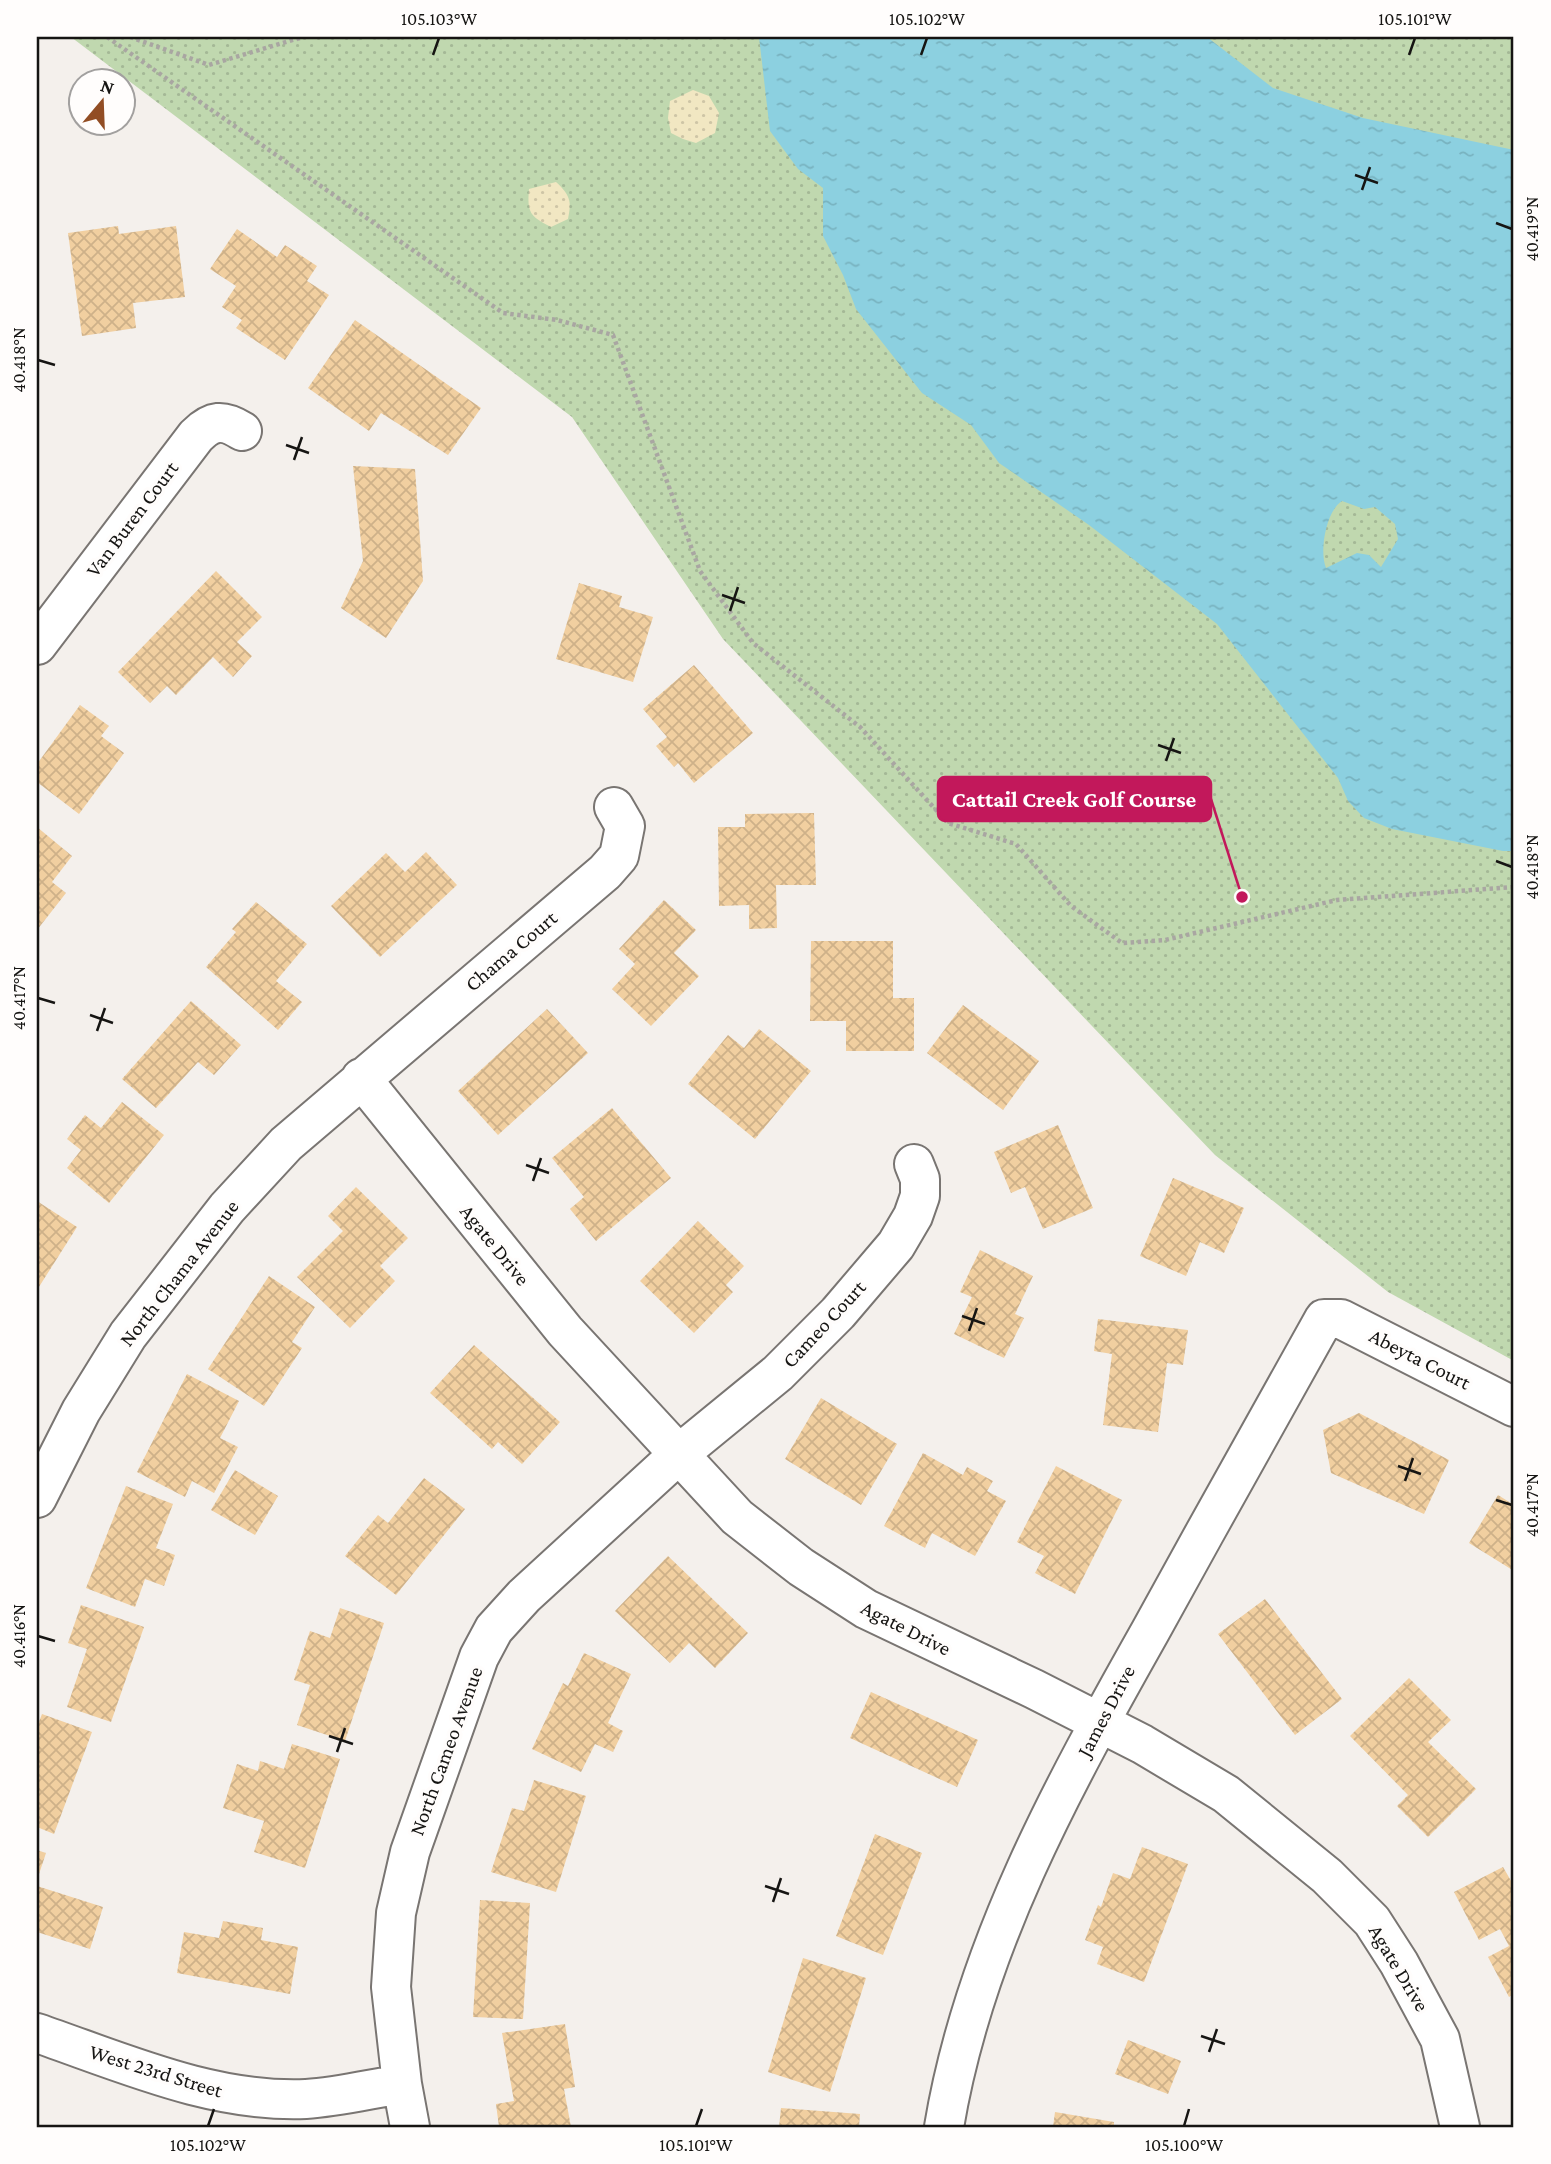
<svg xmlns="http://www.w3.org/2000/svg" width="1551" height="2164" font-family="'Crimson Pro',serif">
	<style>
		.grass { fill: url(#grass-dots) }
		.sand { fill: url(#sand-dots) }
		.water { fill: url(#water-ripples); fill-rule: evenodd }
		.building { fill: url(#building-cross-hatch) }
		.lines { fill: none; stroke-linecap: round; stroke-linejoin: round }
		.minor-casing { stroke: #797572; stroke-width: 42 }
		.path { stroke: #a9a6a2; stroke-width: 4.5; stroke-dasharray: 3.5 3.5; stroke-linecap: butt }
		.minor { stroke: #fff; stroke-width: 38 }
		.ticks { fill: none; stroke: #161513; stroke-width: 2.5 }
		.labels { text-anchor: middle; stroke-width: 7; stroke-linejoin: round; paint-order: stroke }
		.street-label { font-size: 21px; fill: #161513; stroke: #fffdfc }
		.leader { fill: none; stroke: #c2185b; stroke-width: 2.5 }
		.callout-dot { fill: #c2185b; stroke: #fffdfc; stroke-width: 2.5 }
		.callout { fill: #c2185b; stroke: #c2185b; stroke-width: 2.5 }
		.callout-label { font-size: 23px; text-anchor: middle; font-weight: bold; fill: #fff }
		.neatline { fill: none; stroke: #161513; stroke-width: 2.5 }
		.ticks-label { font-size: 18px; text-anchor: middle; fill: #161513 }
	</style>
	<defs>
		<pattern id="grass-dots" width="8" height="8" patternUnits="userSpaceOnUse" patternTransform="scale(1.75)"><rect width="8" height="8" fill="#c0d8af"/><path d="M2 2h.1M6 6h.1" fill="none" stroke="#a4b896" stroke-width="1.8" stroke-linecap="round"/></pattern>
		<pattern id="sand-dots" width="8" height="8" patternUnits="userSpaceOnUse" patternTransform="scale(1.75)"><rect width="8" height="8" fill="#f1e7c2"/><path d="M2 2h.1M6 6h.1" fill="none" stroke="#cec5a6" stroke-width="1.8" stroke-linecap="round"/></pattern>
		<pattern id="water-ripples" width="26" height="14" patternUnits="userSpaceOnUse" patternTransform="scale(1.75)"><rect width="26" height="14" fill="#8cd0e0"/><path d="M2 4q2-2 4 0t4 0M15 11q2-2 4 0t4 0" fill="none" stroke="#78b2bf"/></pattern>
		<pattern id="building-cross-hatch" width="8" height="8" patternUnits="userSpaceOnUse" patternTransform="scale(1.75)"><rect width="8" height="8" fill="#f1cfa0"/><path d="M0 0l8 8M0 8l8-8" fill="none" stroke="#ceb189"/></pattern>
	</defs>
	<rect width="100%" height="100%" fill="#f4f0ec"/>
	<path class="grass" d="M71 37H1514V1361L1388 1292 1215 1155 723 639 572 417Z"/>
	<path class="sand" d="M693 90 709 96 719 113 715 133 696 143 683 139 671 133 668 118 670 101Z
		M556 182C570 195 572 201 568 219L551 227C530 216 527 213 529 189Z"/>
	<path class="water" d="M759 37H1207L1273 88 1363 118 1514 150V851H1503L1392 829 1364 818 1348 801 1338 778 1217 624 1089 525 999 463 971 425 922 393 856 309 843 275 823 236V188L798 169 770 131ZM1342 501 1364 509 1375 507 1395 524 1398 539 1381 567 1369 555 1357 553 1326 568C1319 551 1326 511 1342 501Z"/>
	<path class="building" d="M118 226 119 234 176 226 185 297 133 303 136 328 82 336 68 233Z
		M237 229 277 257 285 245 317 266 307 281 329 295 285 360 236 328 242 320 222 307 236 286 210 269Z
		M355 320 481 408 448 455 381 413 369 431 308 388Z
		M353 466 415 469 423 581 386 638 341 608 363 561Z
		M216 571 262 617 237 642 252 656 233 677 213 657 176 695 167 686 150 703 118 672Z
		M579 583 622 596 619 607 653 617 633 682 556 659Z
		M694 665 753 733 694 783 678 763 674 767 656 746 667 737 643 709Z
		M80 705 109 726 101 736 124 753 79 814 37 782V764Z
		M814 813 816 885H776L777 928 749 929V905L719 906 718 827H745V814Z
		M37 827 72 856 52 882 66 893 37 930Z
		M426 852 457 885 380 957 331 906 386 853 405 872Z
		M664 900 696 930 674 953 699 976 651 1026 612 989 635 964 619 949Z
		M256 902 307 944 276 981 302 1002 278 1030 206 967 236 932 232 929Z
		M811 941H893V998H914V1051H846V1021H810Z
		M191 1001 241 1045 214 1075 198 1062 156 1108 122 1079Z
		M963 1005 1039 1061 1003 1110 927 1053Z
		M547 1009 588 1053 498 1135 458 1091Z
		M759 1029 811 1071 755 1139 688 1084 728 1035 744 1048Z
		M122 1102 164 1135 109 1203 67 1168 81 1150 67 1139 85 1115 101 1128Z
		M612 1108 671 1178 596 1241 570 1209 584 1197 552 1158Z
		M1058 1125 1093 1208 1043 1229 1025 1187 1011 1193 994 1152Z
		M1173 1178 1244 1208 1224 1253 1200 1242 1186 1276 1140 1256Z
		M356 1187 408 1238 380 1266 395 1281 350 1328 297 1277 343 1231 328 1216Z
		M37 1201 77 1227 37 1290Z
		M698 1221 744 1266 726 1285 733 1292 694 1333 640 1281Z
		M980 1250 1033 1276 1015 1314 1024 1318 1004 1358 954 1334 972 1297 960 1292Z
		M269 1276 315 1307 292 1342 302 1348 264 1406 208 1369Z
		M1098 1319 1188 1330 1183 1365 1167 1363 1158 1432 1103 1425 1112 1354 1094 1351Z
		M474 1345 560 1422 522 1464 498 1442 492 1449 430 1393Z
		M187 1374 239 1401 220 1438 238 1447 214 1493 192 1481 185 1497 137 1472Z
		M821 1398 897 1444 861 1505 785 1459Z
		M1359 1413 1449 1460 1424 1514 1331 1473 1323 1430Z
		M923 1453 963 1475 967 1467 993 1481 987 1491 1006 1501 975 1556 932 1533 925 1548 884 1526Z
		M1056 1466 1122 1500 1075 1594 1035 1573 1044 1556 1017 1542Z
		M235 1470 278 1496 255 1535 211 1510Z
		M424 1478 465 1509 396 1595 345 1556 378 1515 388 1523Z
		M126 1486 173 1504 156 1548 175 1555 164 1586 145 1579 135 1607 86 1588Z
		M1498 1495 1514 1505V1571L1469 1543Z
		M668 1556 748 1633 715 1668 689 1643 670 1663 615 1611Z
		M1265 1599 1342 1699 1295 1735 1218 1634Z
		M81 1605 144 1627 111 1722 67 1707 87 1649 68 1643Z
		M340 1608 384 1623 345 1741 297 1725 310 1685 294 1680 310 1631 330 1638Z
		M584 1653 631 1674 608 1723 623 1731 613 1752 595 1744 581 1772 532 1749 563 1683 568 1686Z
		M1409 1678 1451 1720 1428 1742 1476 1789 1428 1837 1397 1806 1408 1795 1350 1736Z
		M871 1692 978 1740 957 1787 850 1738Z
		M42 1714 92 1732 54 1834 37 1827V1727Z
		M292 1744 340 1759 305 1868 254 1852 264 1821 223 1808 237 1764 258 1771 260 1761 284 1769Z
		M534 1780 586 1796 556 1892 491 1872 512 1808 524 1811Z
		M875 1834 922 1853 883 1955 836 1936Z
		M1142 1847 1188 1864 1144 1982 1097 1964 1103 1947 1085 1940 1098 1905 1101 1907 1113 1873 1130 1879Z
		M37 1850 46 1853 37 1880Z
		M1503 1867 1514 1886V1994L1509 1997 1488 1957 1509 1946 1500 1929 1479 1940 1454 1892Z
		M37 1886 103 1907 90 1949 37 1932Z
		M480 1900 530 1903 523 2019 473 2017Z
		M223 1921 263 1928 261 1940 298 1947 290 1994 177 1973 184 1932 219 1938Z
		M803 1958 866 1978 830 2092 768 2072Z
		M565 2024 575 2087 564 2089 571 2127H499L496 2104 514 2101 502 2033Z
		M1128 2040 1181 2061 1168 2094 1115 2074Z
		M781 2108 860 2114 859 2127H779Z
		M1055 2112 1114 2122V2127H1053Z"/>
	<g class="lines">
		<g class="minor-casing">
			<path id="minor" d="M37 645 196 436C212 420 223 419 242 431
				M361 1078 565 1331 737 1517 801 1567 866 1609 1034 1689 1142 1744 1226 1794 1327 1876 1372 1921 1399 1963 1440 2039 1460 2127
				M37 1498 81 1411 128 1335 227 1208 286 1144 605 872 619 856 625 826 614 807
				M37 2033C124 2063 213 2103 306 2099 338 2097 370 2089 402 2084
				M410 2127 402 2084 391 1987 396 1913 410 1852 479 1657 494 1629 524 1596 679 1454 778 1373 838 1313 896 1245 913 1216 920 1196V1179L914 1164
				M944 2127C974 1947 1062 1788 1151 1630 1208 1526 1266 1423 1324 1319H1341L1514 1407"/>
		</g>
		<path class="path" d="M107 37 503 313 557 320 613 335 700 571 753 643 860 727 948 823 1016 844 1071 906 1122 943 1165 940 1337 900 1514 887
			M130 37 209 65 303 37"/>
		<use href="#minor" class="minor"/>
	</g>
	<path class="ticks" d="M433 55 439 38M921 55 927 38M1409 55 1415 38M1355 175 1378 183M1362 190 1370 167M1496 223 1512 229M38 360 55 365M286 445 309 453M294 460 302 437M722 595 745 603M730 611 738 587M1158 745 1181 753M1166 761 1174 738M1496 861 1512 867M38 998 55 1003M90 1015 113 1023M97 1031 105 1008M526 1165 549 1173M533 1181 541 1158M962 1316 985 1324M969 1331 977 1308M1398 1466 1421 1474M1405 1481 1413 1458M1496 1500 1512 1505M38 1636 55 1641M329 1736 353 1744M337 1752 345 1728M765 1886 789 1894M773 1902 781 1878M1201 2036 1225 2044M1209 2052 1217 2029M208 2126 214 2109M696 2126 702 2109M1184 2126 1189 2109"/>
	<g class="labels">
		<g class="street-label">
			<text transform="translate(132 519) rotate(-53)" y="7">Van Buren Court</text>
			<text transform="translate(511 951) rotate(-40)" y="7">Chama Court</text>
			<text transform="translate(495 1245) rotate(51)" y="7">Agate Drive</text>
			<text transform="translate(179 1273) rotate(-52)" y="7">North Chama Avenue</text>
			<text transform="translate(824 1324) rotate(-47)" y="7">Cameo Court</text>
			<text transform="translate(1420 1359) rotate(27)" y="7">Abeyta Court</text>
			<text transform="translate(906 1628) rotate(27)" y="7">Agate Drive</text>
			<text transform="translate(1106 1711) rotate(-62)" y="7">James Drive</text>
			<text transform="translate(446 1751) rotate(-70)" y="7">North Cameo Avenue</text>
			<text transform="translate(1399 1968) rotate(59)" y="7">Agate Drive</text>
			<text transform="translate(156 2071) rotate(17)" y="7">West 23rd Street</text>
		</g>
	</g>
	<path class="leader" d="M1242 897L1211 799"/>
	<circle class="callout-dot" cx="1242" cy="897" r="7"/>
	<rect class="callout" x="938" y="777" width="273" height="44" rx="7"/>
	<g class="callout-label">
		<text x="1074" y="807">Cattail Creek Golf Course</text>
	</g>
	<rect width="1551" height="2164" fill="none" stroke="#fffdfc" stroke-width="77"/>
	<g transform="translate(102 102) rotate(19)"><circle r="33" fill="#fffdfc" stroke="#a2a09f" stroke-width="2"/>
	<path d="M0-5L12 26L0 18L-12 26Z" fill="#924d24"/>
	<text y="-10" font-size="19" font-weight="bold" text-anchor="middle" fill="#161513">N</text>
	</g>
	<rect x="38" y="38" width="1474" height="2088" class="neatline"/>
	<g class="ticks-label">
		<text x="439" y="25">105.103°W</text>
		<text x="927" y="25">105.102°W</text>
		<text x="1415" y="25">105.101°W</text>
		<text transform="translate(1532 229) rotate(-90)" y="6">40.419°N</text>
		<text transform="translate(19 360) rotate(-90)" y="6">40.418°N</text>
		<text transform="translate(1532 867) rotate(-90)" y="6">40.418°N</text>
		<text transform="translate(19 998) rotate(-90)" y="6">40.417°N</text>
		<text transform="translate(1532 1505) rotate(-90)" y="6">40.417°N</text>
		<text transform="translate(19 1636) rotate(-90)" y="6">40.416°N</text>
		<text x="208" y="2151">105.102°W</text>
		<text x="696" y="2151">105.101°W</text>
		<text x="1184" y="2151">105.100°W</text>
	</g>
</svg>
